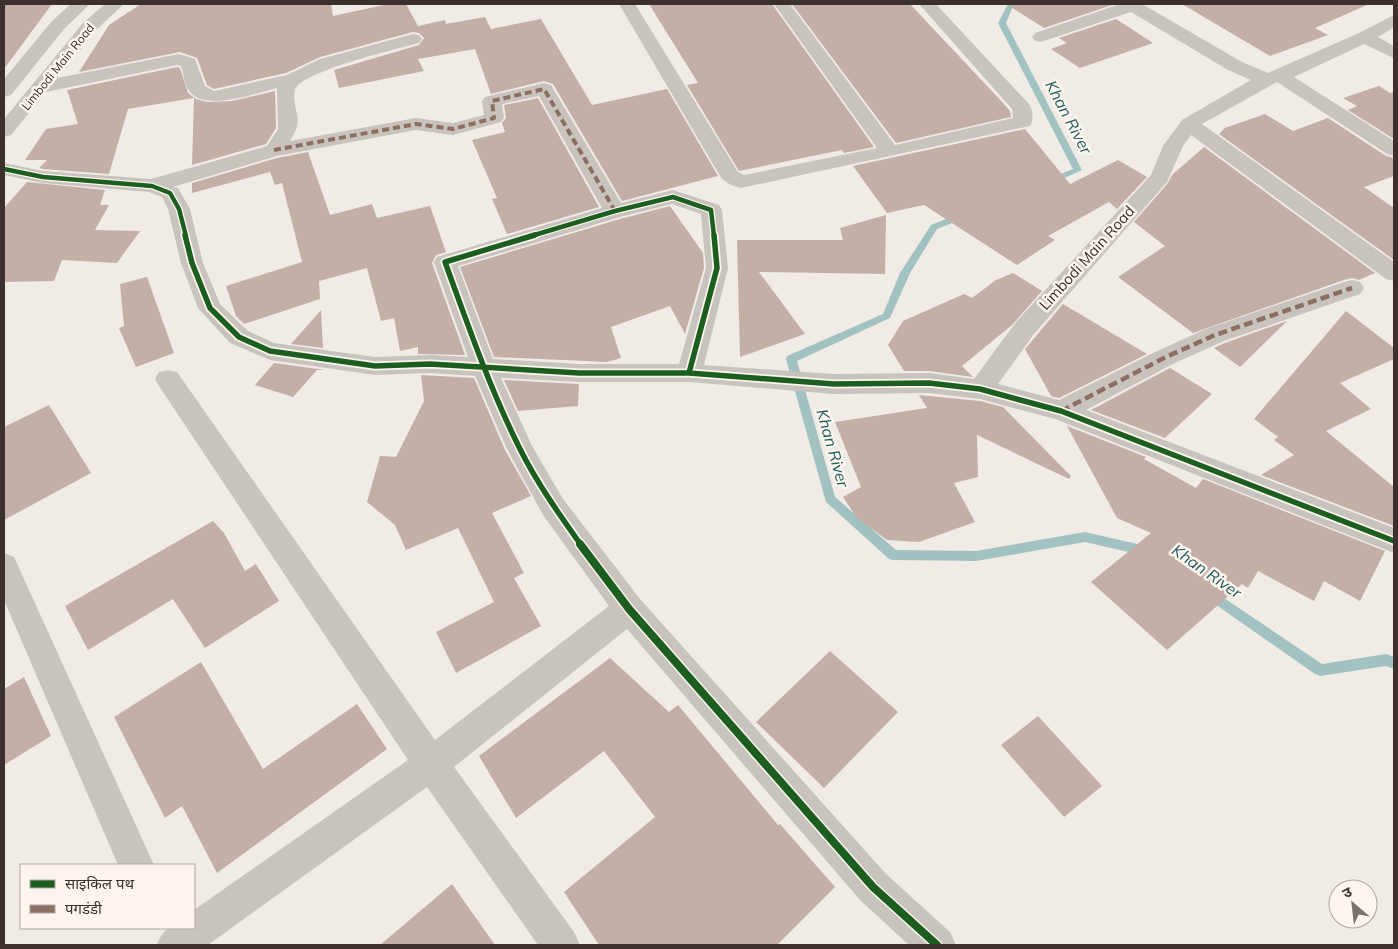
<svg xmlns="http://www.w3.org/2000/svg" width="1398" height="949" font-family="Mulish,'Noto Sans Devanagari',sans-serif">
	<style>
		.lines { fill: none; stroke-linecap: round; stroke-linejoin: round }
		.stream { fill: #a1c2c1; fill-rule: evenodd }
		.building { fill: #c3afa7 }
		.street { fill: #c9c3be; fill-rule: evenodd }
		.quiet-far1 { stroke: #8d6e63; stroke-width: 4; stroke-dasharray: 7 4; stroke-linecap: butt }
		.quiet { stroke: #8d6e63; stroke-width: 4.5; stroke-dasharray: 9 4.5; stroke-linecap: butt }
		.cycleway-far2-casing { stroke: #fbf5ee; stroke-width: 7 }
		.cycleway-far1-casing { stroke: #fbf5ee; stroke-width: 9 }
		.cycleway-casing { stroke: #fbf5ee; stroke-width: 11 }
		.cycleway-far2 { stroke: #1b5e20; stroke-width: 4.5 }
		.cycleway-far1 { stroke: #1b5e20; stroke-width: 5.5 }
		.cycleway { stroke: #1b5e20; stroke-width: 8 }
		.labels { text-anchor: middle; stroke-width: 5; stroke-linejoin: round; paint-order: stroke }
		.far-street-label { font-size: 12px; fill: #3b302b; stroke: #fbf5ee }
		.street-label { font-size: 15px; fill: #3b302b; stroke: #fbf5ee }
		.water-label { font-size: 16px; font-style: italic; fill: #1f5a5e; stroke: #fbf5ee }
	</style>
	<rect width="100%" height="100%" fill="#f0ebe5"/>
	<g class="lines">
		<path class="stream" d="M1008 4H1014L1006 23 1082 170 1051 184 1047 181 1048 179 1073 169 998 23Z
			M962 213 966 216 965 218 937 229 910 273 890 318 797 361 835 497 896 550 976 551 1085 532 1146 546 1150 547 1152 551 1150 555 1146 556 1085 542 976 561 893 560 889 559 826 502 786 359 787 356 883 314 900 273 931 225Z
			M1209 588 1322 664 1386 654 1394 657V669L1386 666 1320 676 1315 674 1205 597 1203 593 1205 589Z"/>
	</g>
	<path class="building" d="M4 4H52L4 69Z
		M141 4H331L333 16 388 4H406L418 26 445 20 446 24 485 17 491 29 541 19 592 105 667 89 718 176 622 201 553 84 544 81 491 94 475 49 418 59 424 71 339 88 334 70 419 45 424 38 419 33 413 32 320 57 286 73 214 89 207 85 197 58 180 52 79 72 109 25Z
		M649 4H772L874 147 844 153 842 150 739 171 687 85 698 83Z
		M792 4H910L1004 104 1010 111 1011 117 896 143Z
		M1006 4H1115L1044 28Z
		M1182 4H1369L1315 28 1328 35 1270 56Z
		M1116 19 1153 43 1080 68 1051 49 1067 43 1059 38Z
		M177 67 180 68 188 93 196 99 207 102 232 101 275 91 276 128 266 144 192 165 194 98 128 109 109 174 43 169 39 168 47 160H25L46 129 78 124 67 90Z
		M1379 86 1390 93 1394 92V139L1348 110 1357 106 1343 98Z
		M538 98 599 207 507 234 492 199 497 198 472 140 505 132 502 123 506 118 504 105Z
		M1265 114 1293 131 1328 118 1386 156 1394 158V176L1364 187 1394 208V260L1219 134 1225 128Z
		M1025 129 1070 184 1118 160 1147 177 1117 209 1109 202 1048 236 1055 240 1017 265 924 205 887 213 853 166Z
		M1204 147 1375 273 1359 280 1352 278 1344 280 1193 333 1118 277 1165 246 1134 222 1168 183 1172 175Z
		M308 152 330 215 372 204 377 218 430 206 446 252 436 255 432 263 465 355 418 354V347L400 351 394 318 381 321 367 268 319 281 320 299 244 324 236 316 226 286 302 262 282 183 275 185 270 172 192 193V183L277 158Z
		M27 182 105 190 100 205H109L95 230 140 231 117 263 62 260 54 281 4 282V208Z
		M670 206 703 253 704 268 685 334 670 306 611 327 621 358 607 362 494 357 460 267 620 219Z
		M886 215 885 274 759 272 805 334 740 357 737 240H843L840 228Z
		M1013 273 1042 291 1012 325 962 366 973 377 929 371H904L888 345 903 321 964 294 972 298 996 280Z
		M147 277 174 353 136 367 119 328 124 326 120 284Z
		M1063 304 1147 354 1059 398 1051 396 1025 349Z
		M321 310 323 348 291 344Z
		M1346 311 1394 348V359L1340 383 1371 409 1326 431 1394 487V526L1261 475 1294 455 1274 440 1278 437 1254 419Z
		M1287 321 1240 367 1214 348 1225 343Z
		M274 363 325 370H317L293 397 255 385Z
		M1170 368 1212 394 1165 438 1091 410Z
		M421 375 474 378 505 450 531 496 492 513 524 573 514 578 541 626 456 673 436 632 494 602 458 528 406 550 395 525 367 502 380 456 396 457 424 401Z
		M504 380 579 384 578 406 518 411Z
		M919 395 980 401 1003 407 1071 476 1069 479 977 435 978 477 954 483 975 522 919 542 887 540 857 518 843 497 861 487 835 422 927 408Z
		M49 405 91 473 4 520V427Z
		M1067 426 1146 457 1144 459 1196 488 1203 479 1385 551 1360 601 1324 581 1314 601 1258 571 1248 588 1242 584 1167 650 1091 582 1151 533 1117 518Z
		M213 521 224 533 245 571 256 564 279 601 205 648 173 599 88 650 65 606Z
		M830 651 898 712 824 788 756 722Z
		M610 658 669 712 678 705 778 825 780 824 835 887 777 945H599L564 892 655 817 604 751 516 818 479 756Z
		M201 662 263 769 357 704 387 749 217 873 182 806 165 818 114 717Z
		M24 677 51 736 4 765V689Z
		M1038 716 1102 786 1064 817 1001 745Z
		M452 884 495 945H380Z"/>
	<g class="lines">
		<path class="street" d="M71 4H90L64 29 11 95 4 97V79L52 21Z
			M105 4H124L95 31 57 78 179 54 195 59 205 86 214 91 287 75 320 59 413 34 419 35 422 39 419 43C400 48 299 72 295 90 291 111 306 117 290 141L416 118 453 123 484 115 482 101 485 97 544 83 551 85 621 203 673 190 719 205 722 210 728 268 704 365 834 374 929 373 974 379 1016 322 1151 175 1163 146 1182 120 1251 80 1228 70 1131 12 1041 42 1035 41 1032 37 1035 33 1120 4H1142L1242 62 1268 73 1359 33 1394 15V27L1378 37 1394 46V58L1364 44 1294 77 1394 141V156L1387 154 1277 82 1202 124 1394 262V281L1386 279 1191 135 1183 146 1167 182 1034 334 998 384 1059 400 1157 351 1206 329 1344 282 1352 280 1360 282 1364 288 1360 294 1224 341 1175 363 1086 410 1394 528V553L1055 419 980 399 929 393 834 394 689 382H579L501 378 532 446 563 499 640 599 886 874 950 932 956 945H909L860 900 627 629 454 767 574 932 580 945H538L427 787 208 945H157C165 923 173 928 194 928V910L408 760 159 386 155 379 159 372 168 370 177 372 435 740 609 606 543 515 507 449 475 376 430 373 375 375 270 360 230 343 198 308 181 263 168 209 162 197 149 192 43 183 4 175V163L43 171 151 179 267 146 278 129 277 88C256 93 206 112 190 92 184 85 184 75 181 66L177 65 46 92 11 135 4 137V119L83 23ZM539 96 602 208 437 257 434 262 468 357 430 355 375 357 274 343 248 331 220 304 203 263 190 209 178 188 173 187 277 156 416 130 453 135 501 122 504 118 502 104ZM672 204 701 214 706 268 679 364H579L493 359 458 266 620 217Z
			M619 4H635L738 172 744 175 877 148 774 4H790L895 145 1013 118 1012 109 919 4H936L1029 104C1033 110 1034 120 1030 126L741 188C733 186 725 183 720 176Z
			M4 553 14 557 154 865H118L4 600Z"/>
		<path class="quiet-far1" d="M274 150 416 124 453 129 494 118 492 101 544 89 615 211"/>
		<path class="quiet" d="M1061 411 1166 357 1215 335 1352 288"/>
		<g class="cycleway-far2-casing">
			<path id="cycleway-far2" d="M4 169 43 177 152 186 170 193 179 209 186 236
				M531 236 615 211 673 197 711 210 714 236"/>
		</g>
		<g class="cycleway-far1-casing">
			<path id="cycleway-far1" d="M185 235 192 263 210 308 239 337 270 351 375 366 430 364 579 373H689L834 384 929 383 980 389 1061 411 1394 541
				M535 235 445 262C468 325 490 389 520 449 537 483 559 514 581 545
				M689 373 717 268 714 235"/>
		</g>
		<g class="cycleway-casing">
			<path id="cycleway" d="M580 544 629 609 873 887 937 945"/>
		</g>
		<use href="#cycleway-far2" class="cycleway-far2"/>
		<use href="#cycleway-far1" class="cycleway-far1"/>
		<use href="#cycleway" class="cycleway"/>
	</g>
	<g class="labels">
		<g class="far-street-label">
			<text transform="translate(58 67) rotate(-51)" y="4">Limbodi Main Road</text>
		</g>
		<g class="street-label">
			<text transform="translate(1087 258) rotate(-48)" y="5">Limbodi Main Road</text>
		</g>
		<g class="water-label">
			<text transform="translate(1069 117) rotate(62)" y="6">Khan River</text>
			<text transform="translate(833 448) rotate(74)" y="6">Khan River</text>
			<text transform="translate(1207 571) rotate(35)" y="6">Khan River</text>
		</g>
	</g>
	<rect width="1398" height="949" fill="none" stroke="#3b302b" stroke-width="10"/>
	<rect x="20" y="864" width="175" height="65" fill="#fbf5ee" stroke="#aea6a0"/>
	<rect x="30" y="880" width="25" height="8" fill="#1b5e20" stroke="#aea6a0"/>
	<text x="65" y="889" font-size="15" fill="#3b302b">साइकिल पथ</text>
	<rect x="30" y="905" width="25" height="8" fill="#8d6e63" stroke="#aea6a0"/>
	<text x="65" y="914" font-size="15" fill="#3b302b">पगडंडी</text>
	<g transform="translate(1353 904) rotate(332)"><circle r="24" fill="#fbf5ee" stroke="#aea6a0"/>
	<path d="M0-4L9 19L0 12L-9 19Z" fill="#7a716c"/>
	<text y="-8" font-size="14" font-weight="bold" text-anchor="middle" fill="#3b302b">उ</text>
	</g>
</svg>
